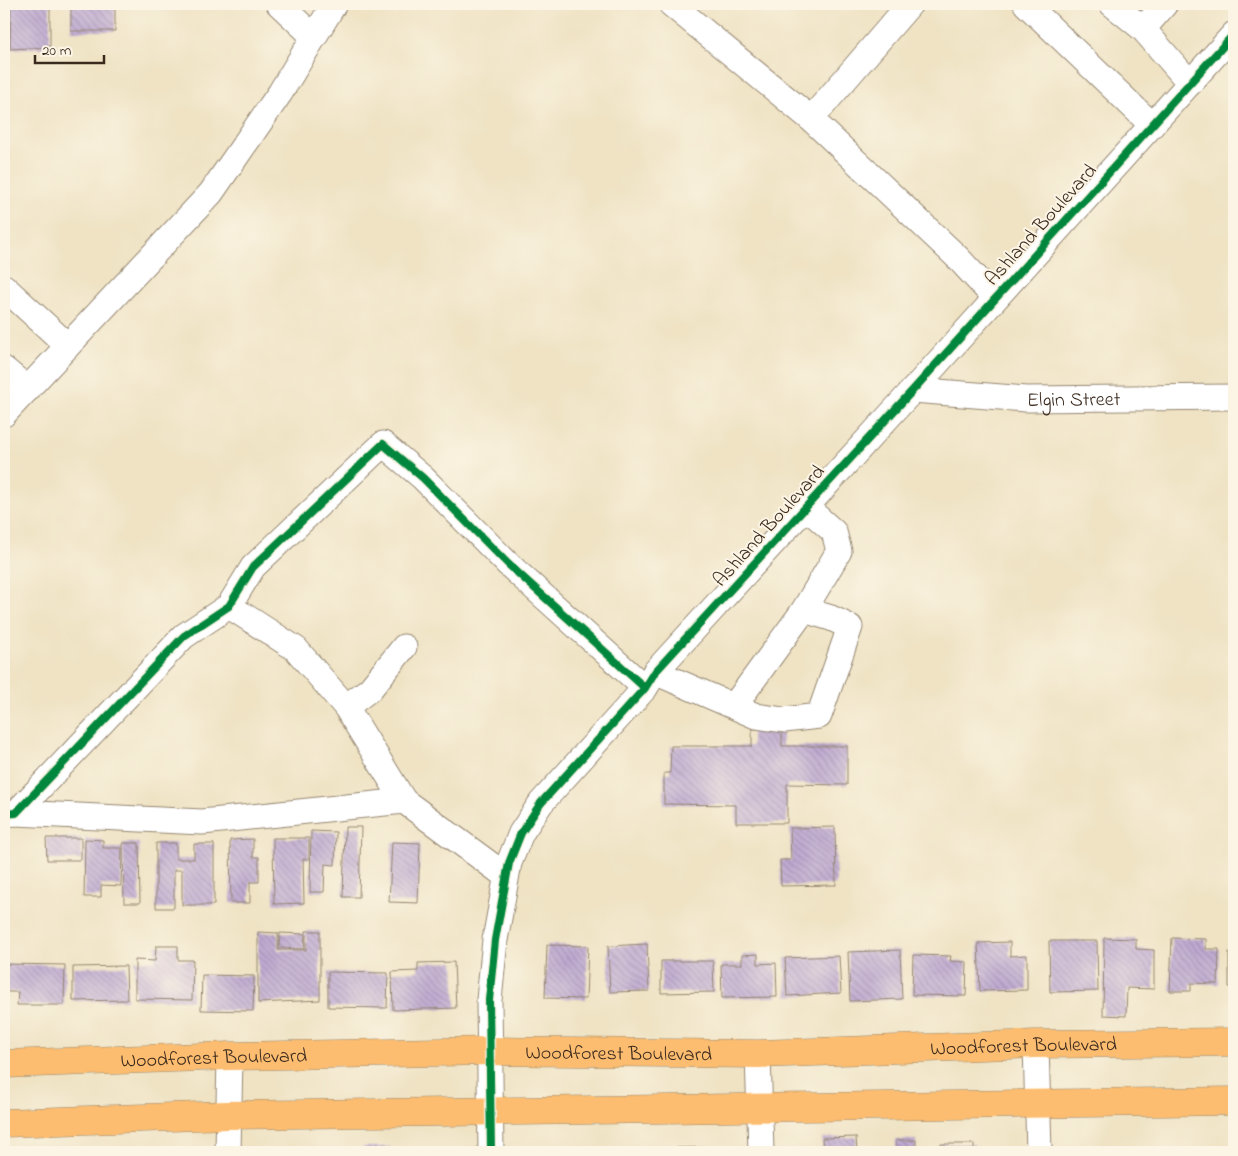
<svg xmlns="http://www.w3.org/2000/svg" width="1238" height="1156" font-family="'Indie Flower',sans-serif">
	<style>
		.building { fill: url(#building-back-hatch) }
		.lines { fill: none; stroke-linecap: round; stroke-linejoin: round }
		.minor-casing { stroke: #958671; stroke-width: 27 }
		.major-casing { stroke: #958671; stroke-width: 29 }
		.minor { stroke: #fff; stroke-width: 25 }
		.major { stroke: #fcbd6f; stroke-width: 28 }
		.cycleway-casing { stroke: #fcf5e5; stroke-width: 11 }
		.cycleway { stroke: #00873e; stroke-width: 8 }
		.labels { text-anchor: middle; stroke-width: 4; stroke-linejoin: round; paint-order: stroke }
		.street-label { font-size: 20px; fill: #3b2a1e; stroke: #fcf5e5 }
	</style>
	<defs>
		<pattern id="building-back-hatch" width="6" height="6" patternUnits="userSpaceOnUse" patternTransform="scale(1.25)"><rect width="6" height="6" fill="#bfaad2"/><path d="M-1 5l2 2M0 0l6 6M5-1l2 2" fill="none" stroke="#9c8baa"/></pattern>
	</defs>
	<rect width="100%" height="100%" fill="#fcf5e5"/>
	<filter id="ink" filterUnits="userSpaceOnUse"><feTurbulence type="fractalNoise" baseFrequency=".02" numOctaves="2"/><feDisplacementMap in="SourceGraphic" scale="10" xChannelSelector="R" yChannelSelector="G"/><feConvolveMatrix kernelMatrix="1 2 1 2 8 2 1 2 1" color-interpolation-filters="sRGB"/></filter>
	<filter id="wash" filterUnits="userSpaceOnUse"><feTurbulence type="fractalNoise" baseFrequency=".0096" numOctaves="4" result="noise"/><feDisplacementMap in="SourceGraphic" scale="20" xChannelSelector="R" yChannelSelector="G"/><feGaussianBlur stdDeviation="1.12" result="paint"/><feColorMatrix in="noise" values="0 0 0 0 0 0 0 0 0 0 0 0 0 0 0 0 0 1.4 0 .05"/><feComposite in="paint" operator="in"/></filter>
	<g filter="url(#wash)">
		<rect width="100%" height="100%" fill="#efe3c4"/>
		<g id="blocks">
			<path class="building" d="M11 4H50V47L10 49Z
				M71 4H115V31H71Z
				M752 729H782V746H847V785L787 784V823H736V805L664 804V773H670L671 746H752Z
				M345 827H361L359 897H343Z
				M835 827 836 885 781 886 780 860H791L790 828Z
				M311 831 336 832 335 865 325 864 324 892H310Z
				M46 838H81V860H47Z
				M273 838H309V859H303L304 903 274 904Z
				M85 839 103 840V848H122L121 886 101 885V897H84Z
				M253 839V857H259V882H250V903H231L230 840Z
				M392 842 420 843 418 903 389 902Z
				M123 843H139L140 903H124Z
				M156 843H176V859H194V844H214V905H182V870H174V908H156Z
				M306 931H320V1000L258 1003V932L278 933V950H306Z
				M280 933 305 934 304 949 279 948Z
				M1104 938 1136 939V949L1154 950V989L1127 988 1126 1016 1103 1015Z
				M1172 938 1206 939V949H1219L1218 984 1191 983V991H1170Z
				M1049 941H1097L1098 991 1050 992Z
				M1010 942V956L1027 955V990L980 991 978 943Z
				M647 944 649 991 610 992 608 946Z
				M547 945 588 946 586 999 545 998Z
				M156 946H178V960H193L192 1000 135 999V960L155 961Z
				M900 950 902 999 850 1001 848 952Z
				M1229 952 1234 953V987H1229Z
				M758 954V964L776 963 777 997 722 998 721 964H742V955Z
				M913 955 951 956 950 961 967 962 966 996 912 995Z
				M839 956 841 993 787 996 785 958Z
				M661 961H713L714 992 661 993Z
				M454 962 456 1008 393 1010 392 972 418 971V963Z
				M4 964 65 965 64 1005H17L18 992H4Z
				M126 966 127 1000 73 1001V967Z
				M328 972 388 973 387 1008 328 1007Z
				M202 975 254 976 253 1011 201 1010Z
				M856 1137 857 1152H823L822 1138Z
				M896 1140H916V1152H896Z
				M940 1144H974V1152H940Z
				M362 1147H390V1152H362Z
				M722 1147V1152H657V1148Z"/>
		</g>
	</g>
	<g filter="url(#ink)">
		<use href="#blocks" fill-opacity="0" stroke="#958671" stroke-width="1"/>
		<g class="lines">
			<g class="minor-casing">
				<g id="minor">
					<path d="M279 4 314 37"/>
					<path d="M671 4 811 119 957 257 995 298"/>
					<path d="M1026 4 1152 125"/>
					<path d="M1112 4 1143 29 1190 83"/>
					<path d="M1143 29 1165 4"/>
					<path d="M811 119 910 4"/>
					<path d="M4 287 67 345"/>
					<path d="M4 369 28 389"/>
					<path id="s1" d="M913 390 1026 399 1234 397"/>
					<path d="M4 414 211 193 280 93 334 4"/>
					<path d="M229 606 296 649 346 707 404 801 506 876"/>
					<path d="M655 672 756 716 784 720 819 716 850 627 831 618 804 610"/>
					<path d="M734 706 804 610 839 551 834 532 806 507"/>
					<path d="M346 707 370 689 404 647"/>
					<path d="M16 813 202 822 404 801"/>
					<path d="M4 814 16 813 184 636 229 606 253 567 383 444 423 478 508 564 645 688"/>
					<path d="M1036 1044 1039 1152"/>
					<path d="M758 1054 761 1152"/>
					<path d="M228 1152 230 1056"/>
					<path d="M491 1152 489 1000 495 940 509 863 521 833 541 803 645 688 655 672 913 390 1234 34"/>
				</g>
			</g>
			<g class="major-casing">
				<g id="major">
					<path id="s2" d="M4 1064 230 1056 489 1051 758 1054 1036 1044 1234 1042"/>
					<path d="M4 1123 227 1115 1234 1101"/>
				</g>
			</g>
			<use href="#minor" class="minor"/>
			<use href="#major" class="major"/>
			<g class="cycleway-casing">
				<path id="cycleway" d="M4 814 16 813 184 636 229 606 253 567 383 444 423 478 508 564 645 688
					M491 1152 489 1000 495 940 509 863 521 833 541 803 645 688 655 672 913 390 1234 34"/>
			</g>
			<use href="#cycleway" class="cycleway"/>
		</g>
	</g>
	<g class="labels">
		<g class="street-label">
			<text transform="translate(1040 224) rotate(-48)" y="7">Ashland Boulevard</text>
			<text dy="7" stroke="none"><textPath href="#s1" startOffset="161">Elgin Street</textPath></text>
			<text transform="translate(768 525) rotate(-48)" y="7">Ashland Boulevard</text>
			<text dy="7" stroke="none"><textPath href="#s2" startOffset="1020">Woodforest Boulevard</textPath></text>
			<text dy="7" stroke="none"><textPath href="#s2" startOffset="615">Woodforest Boulevard</textPath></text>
			<text dy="7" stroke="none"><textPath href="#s2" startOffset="210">Woodforest Boulevard</textPath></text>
		</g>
	</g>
	<rect width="1238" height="1156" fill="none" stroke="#fcf5e5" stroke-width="20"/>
	<path d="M35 55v8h69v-8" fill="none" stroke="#3b2a1e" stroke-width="2.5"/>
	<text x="42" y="55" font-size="15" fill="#3b2a1e" stroke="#fcf5e5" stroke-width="4" paint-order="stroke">20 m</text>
</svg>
